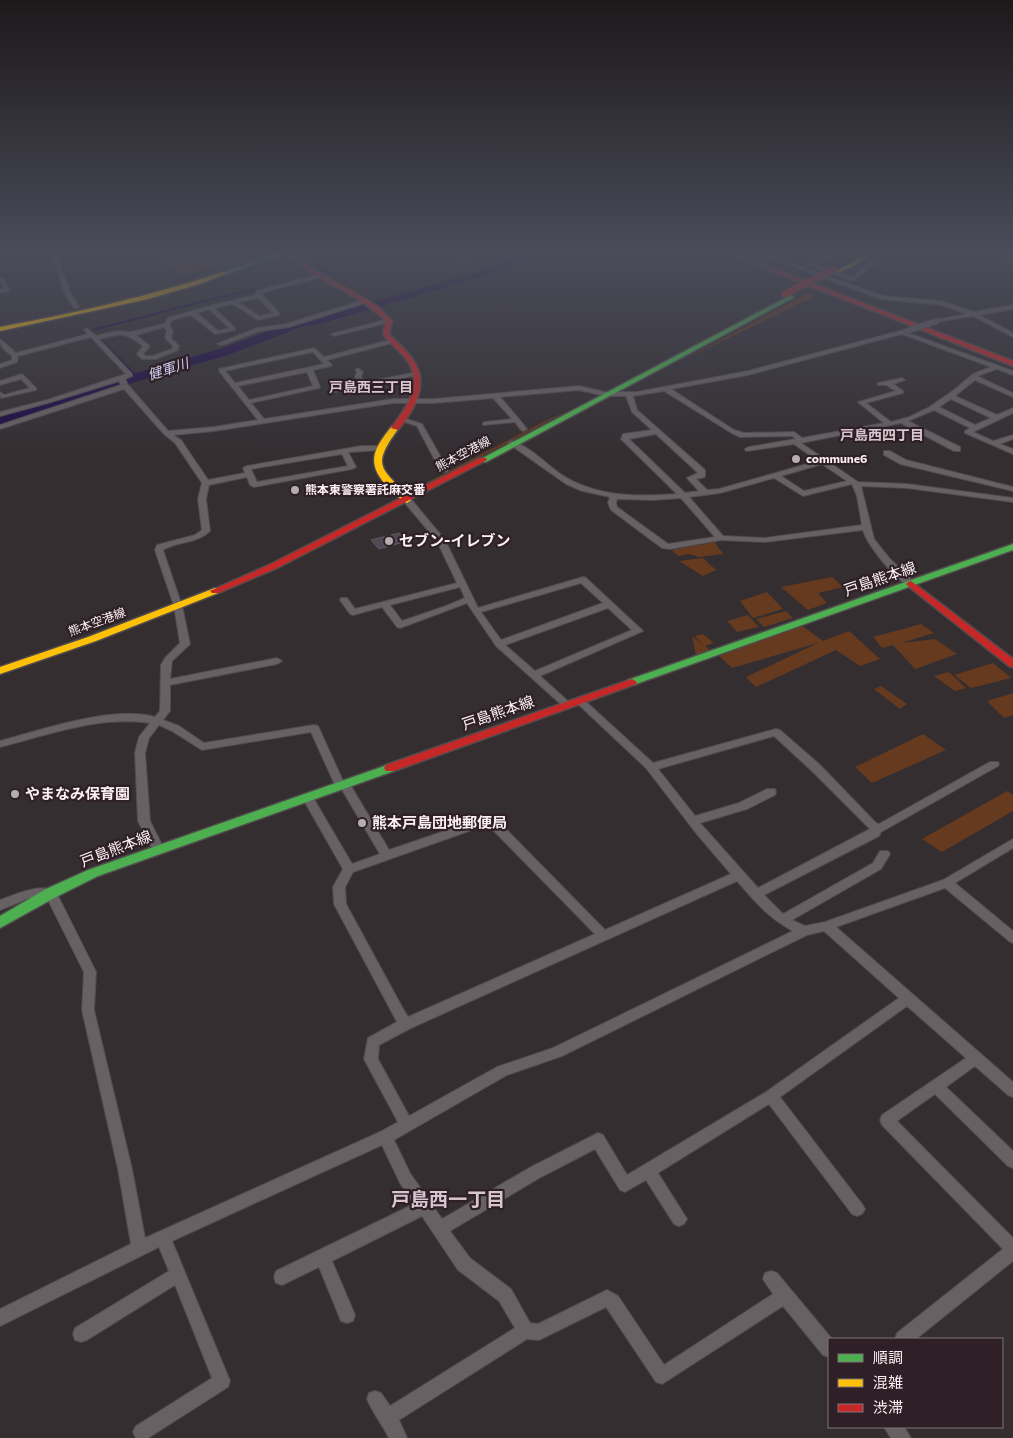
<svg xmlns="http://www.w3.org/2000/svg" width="1013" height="1438" font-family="Commissioner,'Noto Sans JP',sans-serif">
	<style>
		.green { fill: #653a1e }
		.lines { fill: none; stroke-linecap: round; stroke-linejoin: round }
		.stream { stroke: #1e0d45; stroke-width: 2 }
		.river { fill: #1e0d45; fill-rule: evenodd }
		.building { fill: #534854; stroke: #5f5b5e }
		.street-casing { stroke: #514b4d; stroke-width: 2 }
		.fast-casing { stroke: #514b4d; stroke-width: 3 }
		.slow-casing { stroke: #514b4d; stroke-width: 3 }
		.jam-casing { stroke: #514b4d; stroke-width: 3 }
		.street { fill: #676164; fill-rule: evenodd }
		.fast { fill: #4caf50; fill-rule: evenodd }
		.slow { fill: #ffc107; fill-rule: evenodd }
		.jam { fill: #c62828; fill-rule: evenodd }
		.street-bridge-casing { stroke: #514b4d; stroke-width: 7; stroke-linecap: butt }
		.jam-bridge-casing { stroke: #514b4d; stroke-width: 8; stroke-linecap: butt }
		.street-bridge { stroke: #676164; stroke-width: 5.5 }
		.jam-bridge { stroke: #c62828; stroke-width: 7 }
		.poi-dot { fill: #b5adb0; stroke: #2e2026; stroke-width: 2 }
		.labels { text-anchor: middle; stroke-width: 4.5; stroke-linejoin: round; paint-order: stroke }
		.far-street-label { font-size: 12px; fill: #fbf1f5; stroke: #2e2026 }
		.far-poi-label { font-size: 12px; font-weight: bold; fill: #fbf1f5; stroke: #2e2026; text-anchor: start }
		.far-water-label { font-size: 14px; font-style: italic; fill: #d0cdf4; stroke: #2e2026 }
		.far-neighbourhood-label { font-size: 14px; font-weight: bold; fill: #d8c5cd; stroke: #2e2026 }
		.poi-label { font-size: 15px; font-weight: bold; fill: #fbf1f5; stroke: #2e2026; text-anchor: start }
		.street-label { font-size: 15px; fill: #fbf1f5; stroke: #2e2026 }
		.near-neighbourhood-label { font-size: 19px; font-weight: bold; fill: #d8c5cd; stroke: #2e2026 }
	</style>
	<rect width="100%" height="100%" fill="#342e31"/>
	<path class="green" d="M148 252H267L263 255 179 275Z
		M429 252H498L504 254 458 263Z
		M978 252H1013V267Z
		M808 293 815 296 687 358Z
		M568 411 423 487 420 486 545 421Z
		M715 542 719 549 717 550 720 549 723 554 699 557 689 554 678 556 672 550Z
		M703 558 716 570 703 576 679 561Z
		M832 577 843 587 818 593 827 603 808 610 781 587Z
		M767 592 783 609 753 618 740 601Z
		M786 611 793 618 764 627 756 619Z
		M748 615 759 627 737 632 727 621Z
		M798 623 823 641 849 631 880 659 860 666 836 650 756 687 746 677 818 643 732 668 719 656Z
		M921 624 934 633 901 643 935 639 957 654 915 669 893 645 882 648 873 637Z
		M703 634 714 643 705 646 711 651 696 656 692 636 702 644 695 636Z
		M993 663 1011 678 971 688 954 675Z
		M949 672 966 688 955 691 934 676Z
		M881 686 907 704 900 709 874 689Z
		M1013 693V715L1004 718 987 701Z
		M923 734 946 750 872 783 855 767Z
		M1007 791 1013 795V811L942 852 922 839Z"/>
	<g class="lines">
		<path class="stream" d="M326 272 312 261 351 252
			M93 330 220 297 266 288
			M100 339 137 377"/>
		<path class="river" d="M527 252H540L515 265 482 277 324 323 301 327 228 355 142 380 0 426V417L132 374 220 349 294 321 319 317 474 273Z"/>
	</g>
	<path class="building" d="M399 533 407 541 379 549 371 540Z"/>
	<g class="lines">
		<g class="street-casing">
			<path id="street" d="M51 252H56L71 294 79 307 78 308H74L65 294Z
				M754 252H761L883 296 942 301 974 312 1013 305V309L979 315 1013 333V337L973 316 935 322V320L967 314 941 305 880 299Z
				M839 252H846L815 264 852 277 881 252H887L875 264 853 281 806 265Z
				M320 274 323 276 322 277 261 293 279 313V315L258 320 233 304 214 308 235 328V330L215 334 191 315 172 320 169 325 173 331 171 338 179 346 178 350 156 359H142L137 354 143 346C124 332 122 333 99 339L132 374V376L125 379 128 385 168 431 214 427 258 420 219 371V369L314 348 324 357 390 340 393 342 392 343 327 360 332 365 331 366 313 370 320 387 319 388 251 403 264 419 393 399H434L579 386 605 392H637L748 371 907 329 910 331 908 333 1013 371V375L997 369 977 376 1013 393V397L975 380 955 396 997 415 1013 408V413L973 432 993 441 1013 435V439L1000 444 1013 449V454L965 433V431L970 428 934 410 908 421 960 447V451H954L901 423 801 443 858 482 907 484 1013 498V502L907 488 861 486 874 539 890 559 914 582 915 584 914 586 911 587C897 582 867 545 863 530L765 542 721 540 670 549 662 548 611 510 608 503 610 497 582 491 566 484 508 443 512 441C530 447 544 462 559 473 594 497 637 497 677 494L621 439 623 434 652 430 632 412 626 396H605L579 390 500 397 519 419 527 429 523 431 521 430 515 422 483 425V423L485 422 512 419 493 398 434 403H393L214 431 173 435 181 440 208 480 245 473 243 468 247 466 361 446H379L383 448C376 452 358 451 348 452L356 467 352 469 254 487 250 485 247 477 209 485 206 499 210 531C197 544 177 541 163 550L182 606 190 644 172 661 170 679 277 658 282 661 277 664 170 685V711L163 720 179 726 204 743 314 725 318 726 343 781H348L389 850 486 817 497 820 605 930 731 874 696 833 646 768 577 703 575 701 580 698 583 699 653 763 776 729 780 730 820 765 876 823 879 824 990 762H998L999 764 998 766 881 832 879 836 764 895 783 914 873 863 880 851H888L890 854 881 869 792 920 805 926 825 922 943 880 1013 839V848L955 883 1013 931V943L1009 941 945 888 836 927 1013 1082V1097L1008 1095 975 1066 946 1087 1013 1151V1168L1008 1166 935 1094 897 1121 1013 1238V1261L916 1339H895L897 1333 1003 1249 882 1125 880 1120 882 1115 966 1058 907 1006 780 1097 862 1204 865 1209 862 1214 857 1216 852 1214 769 1104 658 1173 687 1219 684 1224 679 1226 674 1224 646 1180 625 1192 620 1190 595 1149 541 1177 450 1231 470 1258 511 1289 530 1323 538 1324 607 1290 618 1296 664 1365 773 1294 763 1279 765 1273 771 1271 777 1273 832 1339H829V1357L823 1355 783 1306 662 1384 656 1382 606 1307 539 1340 527 1339 399 1420 407 1438H389C382 1424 372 1412 367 1399L369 1393 375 1391 381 1393 390 1406 515 1328 499 1301 458 1270 422 1216 332 1261 355 1315 353 1321 347 1323 341 1321 319 1267 282 1285 276 1283 274 1277 276 1271 414 1204 400 1183 382 1145 172 1241 230 1381 228 1387 148 1438H136L133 1432 136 1426 212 1378 175 1285 87 1340 81 1342 75 1340 73 1334 75 1328 169 1271 159 1247 0 1326V1309L131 1244 118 1169 82 1010 84 972 47 898H30L0 910V900C17 894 37 884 55 890L96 972 94 1010 132 1169 145 1238 380 1132 398 1122 364 1059 368 1038 397 1022 334 904 333 887 343 869 302 797 303 794H311L352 864 380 854 341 788H336L335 785 311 732 202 750 172 731 159 725 149 738 145 753 150 821 164 849 162 852H154L138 821 135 753 139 737 150 723C100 715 48 735 0 747V741C42 730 113 705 155 717L160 711 161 665 165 658 180 643 174 606 155 550 157 545 195 535 202 530 198 499 202 483 175 443 164 434 124 389 0 429V425L121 385 119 381 51 402 0 416V412L47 400 126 374 91 337 18 356 17 362 0 368V364L12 360V356C5 350 0 348 0 339L16 353 88 334 84 330 87 328 96 336 116 331 131 332 164 324 168 318 213 305 256 295V291ZM258 298 273 313 259 316 238 302ZM209 309 229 328 218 331 197 313ZM164 327 167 331 165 338 173 346 172 349 153 356H146L143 354 150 346 136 335ZM902 334 991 367 973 374 954 390 928 408 909 417 891 422 866 403 903 393V391L893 384 905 380 902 378 878 383V385H886L896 391 858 402 884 423 802 438 794 432 744 433 734 430 671 389 748 375ZM313 352 324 364 235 383 225 371ZM307 372 313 386 249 400 238 386ZM664 391 730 432 740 437 792 436 796 439 749 447 745 449 746 451 794 444 818 461 719 489 707 490 696 479 705 477V470L637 410 633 396ZM951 399 991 418 975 425 939 407ZM656 434 698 473 687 478 699 491 685 493 629 439ZM342 454 348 466 257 482 251 469ZM822 464 847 481 804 491 781 476ZM774 478 803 496 852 484 857 496 862 525 765 538 723 536 689 497 720 493ZM681 498 715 537 668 544 617 507 616 503 617 499 653 500ZM774 736 812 771 870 829 758 888 700 823 747 809 775 795 776 792 775 789H767L739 803 695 816 658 769ZM486 825 489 826 595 934 408 1017 402 1007 346 904 345 887 353 872ZM737 881C755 901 768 918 793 931L553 1048 497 1067 409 1116 378 1059 379 1045 411 1028ZM824 931 899 998 766 1092 627 1175 603 1135 598 1133 531 1167 442 1219 410 1173 394 1140 507 1075 562 1056 807 935Z
				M0 278 4 279 9 291 0 293V289H4Z
				M366 299 369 301 368 302 289 327 260 331 222 345 217 344 257 328 286 324Z
				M389 319 392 321 391 322 334 336 331 334Z
				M358 368 363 372 361 377 367 382 417 372 420 374 366 387 334 392V390L361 384 355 377 357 372 355 370Z
				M22 374 36 388V390L1 398 0 392 4 395 30 388 21 379 0 385V381Z
				M404 418 422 424 448 470 447 472H444L440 470 417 426 402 421 401 420Z
				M884 451H890L906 460 1013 487V491L900 464 884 455Z
				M404 498H410L445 540 478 608 583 577 586 578 643 631 540 676 570 703 572 705 567 708 564 707 496 646 467 603 400 628 397 627 382 607 353 615 350 614 340 600 341 598H347L355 609 457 583 437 541 404 502ZM581 583 603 603 501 640 481 612ZM460 587 465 598 446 606 402 621 390 605ZM608 608 632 630 535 671 505 645Z
				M884 1427H904L911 1438H891Z"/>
		</g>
		<g class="fast-casing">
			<path id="fast" d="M281 252H289L227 274 222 273Z
				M791 295 794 297 793 298 486 462H480L479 460Z
				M1013 544V550L636 684 632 685 627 682 628 680Z
				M390 764 394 765 396 768 394 771 98 876 56 897 0 928V916L46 889 88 870Z"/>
		</g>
		<g class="slow-casing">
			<path id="slow" d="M866 252H872L857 264 841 272 836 271 853 262Z
				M223 272 228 273 200 284 144 300 0 331V327C76 313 150 296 223 272Z
				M392 426 399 428C368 469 384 468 411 500L407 503C400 500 394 493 389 488 365 464 373 449 392 426Z
				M215 588 218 589 220 591 218 593 96 641 0 674V667L88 637Z"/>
		</g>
		<g class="jam-casing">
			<path id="jam" d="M285 252H291L318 272 377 306 392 321 389 334C397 343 407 350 413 360 430 385 414 410 398 430L391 428C406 409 424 384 407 360 400 351 390 344 383 334L386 321C357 292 315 281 285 252Z
				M724 252H731L1013 361V366Z
				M480 458H486L487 460 277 568 218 593H212L210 591 271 564Z
				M911 581 1013 659V667L1009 666 908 586 906 584 908 582Z
				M632 679 637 682 636 684 394 771H386L384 768 386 765Z"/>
		</g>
		<use href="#street" class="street"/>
		<use href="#fast" class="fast"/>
		<use href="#slow" class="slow"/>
		<use href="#jam" class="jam"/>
		<g class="street-bridge-casing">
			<path id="street-bridge" d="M907 331 937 321"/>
		</g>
		<g class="jam-bridge-casing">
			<path id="jam-bridge" d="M785 294 834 269"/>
		</g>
		<use href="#street-bridge" class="street-bridge"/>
		<use href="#jam-bridge" class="jam-bridge"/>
	</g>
	<linearGradient id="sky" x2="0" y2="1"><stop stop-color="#1d191b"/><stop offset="0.56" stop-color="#4a4c5a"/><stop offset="1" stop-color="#4a4c5a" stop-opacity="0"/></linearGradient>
	<rect width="1013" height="453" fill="url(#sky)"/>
	<g class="poi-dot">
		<circle cx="796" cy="459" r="5"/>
		<circle cx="295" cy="490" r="5"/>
		<circle cx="389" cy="541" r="5"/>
		<circle cx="15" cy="794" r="5"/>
		<circle cx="362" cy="823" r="5"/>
	</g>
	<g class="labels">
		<g class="far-street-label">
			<text transform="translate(463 454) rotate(-28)" y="4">熊本空港線</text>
			<text transform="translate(97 622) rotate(-20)" y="4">熊本空港線</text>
		</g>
		<g class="far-poi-label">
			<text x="806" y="463">commune6</text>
			<text x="305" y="494">熊本東警察署託麻交番</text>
		</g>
		<g class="far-water-label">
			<text transform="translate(168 369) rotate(-18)" y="5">健軍川</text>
		</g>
		<g class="far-neighbourhood-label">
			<text x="371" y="392">戸島西三丁目</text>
			<text x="882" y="440">戸島西四丁目</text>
		</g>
		<g class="poi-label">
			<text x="399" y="546">セブン-イレブン</text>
			<text x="25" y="799">やまなみ保育園</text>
			<text x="372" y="828">熊本戸島団地郵便局</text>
		</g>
		<g class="street-label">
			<text transform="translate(880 579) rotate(-19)" y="5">戸島熊本線</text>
			<text transform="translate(498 713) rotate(-19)" y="5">戸島熊本線</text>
			<text transform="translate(116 849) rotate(-21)" y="5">戸島熊本線</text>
		</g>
		<g class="near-neighbourhood-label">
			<text x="448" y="1206">戸島西一丁目</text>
		</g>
	</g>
	<rect x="828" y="1338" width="175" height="90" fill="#2e2026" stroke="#807479"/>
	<rect x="838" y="1354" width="25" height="8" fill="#4caf50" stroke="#807479"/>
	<text x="873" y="1363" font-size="15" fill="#fbf1f5">順調</text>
	<rect x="838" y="1379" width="25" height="8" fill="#ffc107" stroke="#807479"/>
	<text x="873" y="1388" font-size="15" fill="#fbf1f5">混雑</text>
	<rect x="838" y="1404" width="25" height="8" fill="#c62828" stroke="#807479"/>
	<text x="873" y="1413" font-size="15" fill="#fbf1f5">渋滞</text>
</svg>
